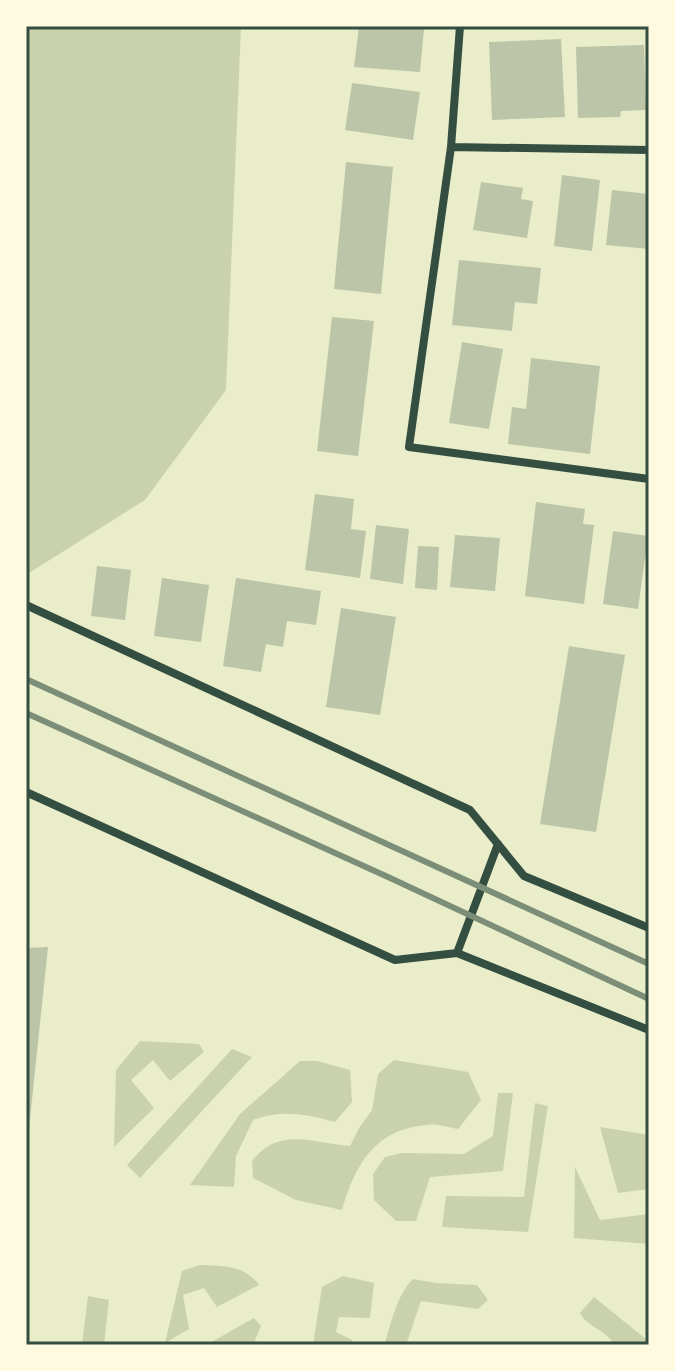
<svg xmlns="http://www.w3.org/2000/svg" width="675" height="1371" font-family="'Open Sans',sans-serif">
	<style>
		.green { fill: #cad2ad }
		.building { fill: #bcc5a7 }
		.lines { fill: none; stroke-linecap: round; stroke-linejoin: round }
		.minor { stroke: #344e41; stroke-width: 8 }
		.rail { stroke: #7c8e77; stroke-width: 6 }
		.neatline { fill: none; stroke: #344e41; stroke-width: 3 }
	</style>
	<rect width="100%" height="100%" fill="#e9edc9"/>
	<path class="green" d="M26 26H241L226 390 145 500 29 573 26 571Z
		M140 1041 199 1044 204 1052 170 1081 153 1060 131 1080 154 1108 114 1147 116 1070Z
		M232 1049 252 1057 140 1178 127 1165Z
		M394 1060 468 1072 481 1100 458 1129C448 1127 436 1123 426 1125 374 1130 355 1165 342 1210L296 1200 253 1178 252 1161C279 1126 312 1143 350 1146L359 1128 372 1110 378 1074Z
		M300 1061H317L350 1070 352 1102 335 1122C308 1114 281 1109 253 1120L236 1156 234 1187 190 1185 240 1114Z
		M498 1093H513L503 1171 430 1177 416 1221H396L374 1200 373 1174 385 1157 402 1153 464 1154 493 1136Z
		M535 1103 548 1106 528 1232 442 1227 446 1196 524 1197Z
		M600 1127 649 1135V1189L618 1193Z
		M575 1167 600 1220 649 1214V1244L574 1238Z
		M200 1265C223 1266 245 1265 259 1285L217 1307 204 1288 183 1295 189 1329 165 1343 182 1271Z
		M343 1276 374 1283 370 1318 339 1317 336 1332 352 1340 353 1345H313L322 1287Z
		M413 1279 436 1283 477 1285 488 1300 478 1309 421 1301 406 1345H384C392 1322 396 1296 413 1279Z
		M88 1296 109 1300 104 1345H82Z
		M594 1297 647 1340 646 1345H614C606 1329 588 1328 580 1313Z
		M254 1318 261 1326 253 1345H206Z"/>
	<path class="building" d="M359 26 424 28 420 72 354 67Z
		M561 39 565 117 492 120 489 42Z
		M644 45 646 110 621 111 620 117 578 118 576 47Z
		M352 83 420 92 413 140 345 130Z
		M346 162 393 167 381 294 334 289Z
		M562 175 600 180 592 251 554 246Z
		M481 182 523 188 521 199 533 201 527 238 473 230Z
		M612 190 649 194V249L606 245Z
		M459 260 541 268 537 304 515 302 512 331 452 325Z
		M332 317 374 321 358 456 317 451Z
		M462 342 503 349 489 429 449 423Z
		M531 358 600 366 590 454 508 444 512 407 526 409Z
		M315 494 354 499 351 529 366 531 360 578 305 570Z
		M536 502 585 509 583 524 594 525 584 604 525 596Z
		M376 525 409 529 403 584 370 579Z
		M613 531 648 536 638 609 603 604Z
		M455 535 500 538 495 591 450 587Z
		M418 546 439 547 437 590 415 588Z
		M97 566 131 570 125 620 91 616Z
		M162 578 209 585 201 642 154 636Z
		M236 578 321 591 316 625 287 621 283 647 266 644 261 672 223 666Z
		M341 608 396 617 380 715 326 707Z
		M569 646 625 655 596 832 540 824Z
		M48 947 28 1138H26V948Z"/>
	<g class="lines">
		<path class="minor" d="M460 26 451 147 409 447 649 479
			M451 147 649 150
			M26 605 470 810 524 876 649 928
			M26 792 395 960 457 953 649 1030
			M457 953 498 844"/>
		<path class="rail" d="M26 679 649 964
			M26 713 388 877 649 999"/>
	</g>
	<rect width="675" height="1371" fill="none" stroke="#fefae0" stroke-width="56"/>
	<rect x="28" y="28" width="619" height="1315" class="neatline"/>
</svg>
